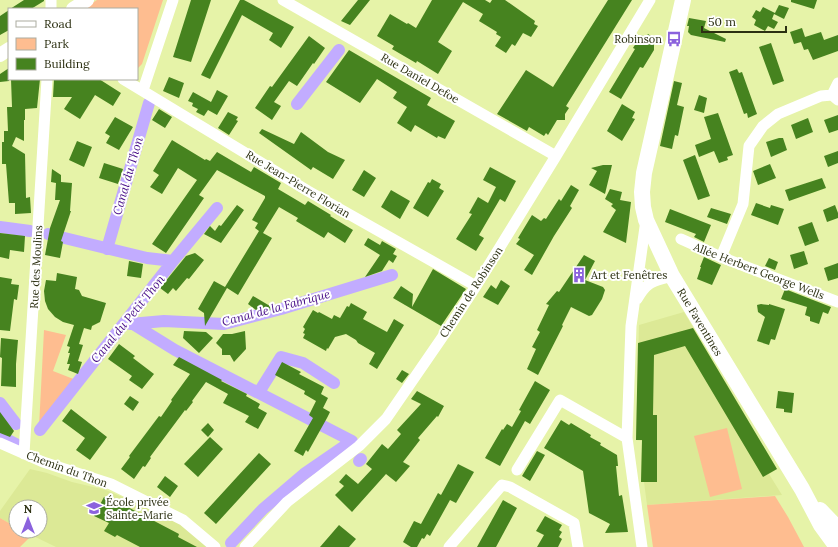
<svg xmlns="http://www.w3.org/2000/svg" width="838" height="547" font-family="Lora,serif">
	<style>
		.built { fill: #dce996 }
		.green { fill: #febd90 }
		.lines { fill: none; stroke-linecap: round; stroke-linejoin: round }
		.canal { stroke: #c2acff; stroke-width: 12 }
		.building { fill: #46831f }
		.minor { stroke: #fff; stroke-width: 11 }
		.tertiary { stroke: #fff; stroke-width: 14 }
		.secondary { stroke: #fff; stroke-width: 16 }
		.labels { text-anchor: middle; stroke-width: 4; stroke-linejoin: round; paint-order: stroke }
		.poi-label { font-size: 11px; fill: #2c3012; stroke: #fff; text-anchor: start }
		.street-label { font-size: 11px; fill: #2c3012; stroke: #fff }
		.water-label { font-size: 12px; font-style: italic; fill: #460d87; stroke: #fff }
	</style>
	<rect width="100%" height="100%" fill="#e6f3a8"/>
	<path class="built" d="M684 312 777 469 769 474 782 495 647 505 644 482H641L642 441 636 440 639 325Z
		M30 469 47 473 72 482 106 490 169 517 180 524 209 547H56L23 531H40V507H16V527L0 518V511Z"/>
	<path class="green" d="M97 0H163L142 64 137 69V9H83Z
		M44 330 66 335 53 371 76 380 39 427Z
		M727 428 742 489 710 497 694 436Z
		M775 496 788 517 804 547H653L647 505Z
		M0 518 16 527V531H23L31 536 20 547H0Z"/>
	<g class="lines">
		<path class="canal" d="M297 104 339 50
			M0 227 30 231
			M48 234 147 258 173 261
			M107 249 149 103
			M130 324 164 321 224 324 281 309 392 275
			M133 324 175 350 352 441 304 474 263 509 231 543
			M259 392 281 357 303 363 334 383
			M0 403 16 424
			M40 430 173 261 217 208
			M0 436 16 444
			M359 461 361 459"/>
	</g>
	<path class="building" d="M24 0H44V1L31 9H10Z
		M191 0H211L191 62 173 57Z
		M240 0H244L294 27 281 48 269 40 273 33 242 15 210 79 201 75Z
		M358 0H370L350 25 341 21Z
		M432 0H485L490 3 492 0H505L535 21 534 24 538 26 531 37 523 33 515 46 512 44 506 53 495 46 501 37 496 34 497 32 479 21 483 14 463 2 438 42 452 51 438 74 417 61 416 63 392 49 394 46 377 36 390 14 407 24 408 23 416 28Z
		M608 0H632L566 106 569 108 565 114V120H557L548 135 546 133 544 136 529 127 527 131 497 114 526 70 553 87Z
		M791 0H817L814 9 791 2Z
		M779 5 789 8 784 19 774 14 772 19 778 22 774 29 768 26 765 31 754 25 756 20 752 17 756 10 760 12 763 7 775 13Z
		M9 10V30L0 35V16Z
		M689 18 706 21 704 28 726 39 725 42 691 35 688 32 689 26H687Z
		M802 28 805 37 821 32 824 40 838 35V51L813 60 808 49 804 50 801 42 794 44 790 32Z
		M648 34 654 38V50L643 68 640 67 621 99 609 92 635 49 633 48 641 35 646 37Z
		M309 36 325 48 314 64 313 63 297 86 289 81 274 102 281 106 272 120 255 108 270 86 272 87Z
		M771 43 784 81 773 85 759 47Z
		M349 50 431 98 427 105 455 121 445 139 438 136 437 138 415 125 411 132 397 123 407 107 393 98 397 92 377 79 360 103 326 82Z
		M9 68V81L0 82V74Z
		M737 69 739 73 742 72 757 114 748 118 747 113 744 114 729 72Z
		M169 77 184 83 179 98 163 91Z
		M11 79H40L37 108 25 109V120H24V141L16 137 12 146 25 154 26 198 30 197 31 213 15 214V203H9L6 164H2V142H4V131H8L7 107H12Z
		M54 79H99L121 93 113 106 95 95 80 119 64 109 72 97H53Z
		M674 81 682 83 677 105 684 107 678 136 675 135 672 149 660 146Z
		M217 90 228 96 217 115 208 110 204 116 196 112 198 109 192 106 193 103 188 101 193 92 211 102Z
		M699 95 707 98 704 113 694 110Z
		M622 104 635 112 632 118 635 119 622 141 607 131Z
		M159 109 172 117 165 128 152 120Z
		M228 112 238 117 236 120 238 121 229 135 218 128Z
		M718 113 733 155 727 157 728 160 719 163 714 151 699 157 695 145 711 139 704 117Z
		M838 115V130L829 133 824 120Z
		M115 117 133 127 119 150 106 143 110 136 105 133Z
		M808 118 813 132 796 139 791 125Z
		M262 129 294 144 301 132 328 152 345 160 333 179 313 167 311 170 259 133Z
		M779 138H783L787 150 771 157 766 142Z
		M172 140 205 160 206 159 210 161 217 152 251 172 254 167 281 183 278 189 305 205 308 201 331 215 330 216 353 230 345 243 328 232 324 238 296 221 298 218 279 207 263 233 272 238 238 295 227 288 205 326 204 313 198 309 214 281 225 287 259 231 255 228 258 223 252 220 265 198V196L217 170 199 195 204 198 166 253 152 244 197 180 178 168 162 194 150 187 159 175 153 171Z
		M77 141 92 147 84 167 69 160Z
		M838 151V163L828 167 824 156Z
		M695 155 710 196 698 200 683 160Z
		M104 163 123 169 118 184 99 178Z
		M770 164 776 178 758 185 753 171Z
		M603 165H612L605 194 589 185 597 171 591 168Z
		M490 167 516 181 505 202 500 199 479 235 484 238 476 251 456 239 472 214 469 213 478 197 488 203 496 187 483 180Z
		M52 169 61 175V182L72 183 70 211H71L61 241 63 242 60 258 45 255 50 228 60 200H55L56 183 51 182Z
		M364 170 376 178 364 197 352 190Z
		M822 178 826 188 789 201 785 190Z
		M432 179 441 184 439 188 444 191 428 217 413 208 428 182 430 183Z
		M571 185 579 190 570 206 572 208 554 236 532 275 524 270 534 255 516 244 520 239 518 238 532 215 541 221 544 218 546 219 559 199 561 201Z
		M610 189 622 192 620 200 631 202 626 243 603 232 616 210 611 206 613 204 605 199Z
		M391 190 410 201 400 219 381 207Z
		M756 203 770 208 771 205 784 209 778 225 751 215Z
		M237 205 244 210 221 243 204 234 210 226 215 231 219 225 221 226Z
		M835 205 838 213V218L827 222 823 210Z
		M711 208 731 214 727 224 707 217Z
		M670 209 711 225 704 242 694 237 696 234 665 222Z
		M812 222 819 241 805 246 798 227Z
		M0 233 25 236 24 252 10 250 9 259 0 257Z
		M368 238 380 245 382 241 396 249 393 254 397 256 393 263 389 260 382 271 365 277 380 255 364 245Z
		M804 251 808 264 794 269 790 255Z
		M195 253 204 260 189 279 187 278 176 291 173 288 168 294 160 288 186 256Z
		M584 255 595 261 585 280 603 287 605 290 602 299 592 315 589 316 571 307 562 325 563 326 538 375 527 369 536 349 532 347 540 332 537 330 549 305 546 304 557 291 559 292Z
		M704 257 721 265 712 285 697 279 701 267H700Z
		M769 258 778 262 775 270 765 266Z
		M129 261 143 264 141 278 127 276Z
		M838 263V278L828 281 824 268Z
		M433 269 466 289 441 326 393 298 401 286 413 294 412 307Z
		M57 273 77 277 75 289 79 290 82 296 106 303 100 322 92 326 91 330 84 328 79 344 83 345 78 361 82 362 78 374 68 370 70 364H67L70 353H68L70 347 67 346 74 325 63 322 55 317 48 309 45 301 44 291 46 280 56 281Z
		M0 277 12 279 11 284 19 285 17 300 14 299 10 331 0 330Z
		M501 280 510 286 498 305 483 297 491 285 496 289Z
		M785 289 831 307 828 314 823 312 819 324 810 321V317L805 315 807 307 781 299Z
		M253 296 275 309 260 313 248 304Z
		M351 303 367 312 363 319 387 332 394 319 404 325 377 369 369 364 375 353 358 343 356 340 346 334 335 337 328 349 327 348 326 351 303 338 305 334 303 333 305 329 303 327 313 310 318 313 319 312 332 319 334 315 340 318 347 306 349 307Z
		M761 304 769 305V304L785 309 775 340 771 339 769 345 757 341 765 317 758 312 757 305Z
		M693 328 777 469 763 477 685 346 654 355 653 415H657V482H641L642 440H636L638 343Z
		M184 331 206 332 213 338 199 353 183 338Z
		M245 331 246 349 234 362 230 355H222V349L216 343 223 334H232Z
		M1 338 18 340 16 364V387L1 386 2 358 0 357Z
		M119 344 135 356 133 358 154 374 142 389 129 380 132 376 108 359Z
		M179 357 222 380 221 381 247 394 246 396 260 404 258 408 267 413 258 429 245 422 249 416 223 403 228 394 206 382 192 401 193 402 186 411 185 410 150 457 151 458 145 467 143 466 134 479 121 469 130 457 129 456 159 416 161 417 172 401 171 400 190 374 173 365Z
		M282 362 301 372 299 374 324 387 321 394 328 398 323 408 330 412 327 418 308 452 306 450 303 456 294 451 313 418 309 415 316 401 304 394 305 391 275 375Z
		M402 370 409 374 402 383 396 379Z
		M535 381 550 390 530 424 525 421 500 466 485 458 502 429 503 430 507 424 512 427 521 411 519 410Z
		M417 391 444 406 438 417 437 416 418 438 420 440 403 462 410 466 396 482 386 474 352 512 335 495 344 486 339 482 346 474 358 484 372 469 366 464 382 444 388 449 401 434 397 430 421 404 411 399Z
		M778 391 794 393 792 413 784 412V409L776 408Z
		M130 396 139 402 133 411 124 404Z
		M71 409 107 437 90 460 76 450 85 438 62 421Z
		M0 412 14 431 10 437 0 433Z
		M561 420 569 425 571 423 591 435 590 437 601 443 600 445 617 455 618 466H616L619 496 622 495 628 532 605 533 610 524 589 513 583 471 544 448Z
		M208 423 214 430 208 437 201 430Z
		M210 437 223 449 198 477 184 464Z
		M537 451 545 455 530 481 522 476Z
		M259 453 271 464 216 524 204 513Z
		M458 464 474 472 456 503 450 500 430 536 427 534 424 539 422 538 417 547H411L403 542 414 521 421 524 438 493 441 495Z
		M165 476 178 486 170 497 157 487Z
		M104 497 119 505 120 503 179 534 178 537 197 547H140L117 535 115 537 104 531 109 523 94 516Z
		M503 500 517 508 496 547H477Z
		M545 516 562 525 559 530 562 532 559 537 562 539 558 547H537L544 535 536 531Z
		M339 525 356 539 349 547H320Z"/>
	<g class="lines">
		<path class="minor" d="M283 0 556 156
			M51 9V0
			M123 79 308 191 476 286
			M143 90 173 0
			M832 95 838 83
			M681 239 721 257 838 302
			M721 257 743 204 749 146 763 126 778 114 821 96 832 95 838 100
			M637 299C648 280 653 282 672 276
			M0 443 43 462 111 484 183 520 215 547
			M24 454 47 79
			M517 470 560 400 627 438
			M245 547 287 502 359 446 386 419 450 326 476 286 556 156 650 0
			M449 547 502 485 510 487 574 523 578 547
			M642 547 627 438 631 326 646 220"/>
		<path class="tertiary" d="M73 9 87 0
			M0 55 9 49"/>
		<path class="secondary" d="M683 0 644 173 642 192 643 207 646 220 672 276 802 489 821 525 837 547
			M820 510 838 529"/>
	</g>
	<defs>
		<g id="bus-bare" transform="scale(1.2)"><path d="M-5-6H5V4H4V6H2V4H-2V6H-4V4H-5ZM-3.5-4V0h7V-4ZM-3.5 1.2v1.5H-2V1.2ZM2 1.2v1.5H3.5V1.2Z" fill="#8b62dd" stroke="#fff" stroke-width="2.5" paint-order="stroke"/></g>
		<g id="building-bare" transform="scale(1.2)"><path d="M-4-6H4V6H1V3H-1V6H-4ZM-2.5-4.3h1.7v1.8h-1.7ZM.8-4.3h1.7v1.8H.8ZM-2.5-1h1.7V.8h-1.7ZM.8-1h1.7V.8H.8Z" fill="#8b62dd" stroke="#fff" stroke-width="2.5" paint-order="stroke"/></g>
		<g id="school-bare" transform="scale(1.2)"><path d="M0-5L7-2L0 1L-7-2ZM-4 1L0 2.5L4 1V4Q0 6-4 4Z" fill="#8b62dd" stroke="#fff" stroke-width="2.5" paint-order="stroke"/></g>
	</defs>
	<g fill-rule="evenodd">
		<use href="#bus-bare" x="674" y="39"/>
		<use href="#building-bare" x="579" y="275"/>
		<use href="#school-bare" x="94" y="508"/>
	</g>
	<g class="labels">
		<g class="poi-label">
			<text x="662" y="43" text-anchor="end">Robinson</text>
			<text x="591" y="279">Art et Fenêtres</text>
			<text x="106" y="506">École privée<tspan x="106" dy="13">Sainte-Marie</tspan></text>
		</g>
		<g class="street-label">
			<text transform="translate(420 78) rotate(30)" y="4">Rue Daniel Defoe</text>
			<text transform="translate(298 184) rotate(31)" y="4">Rue Jean-Pierre Florian</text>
			<text transform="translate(36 267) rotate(-87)" y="4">Rue des Moulins</text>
			<text transform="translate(759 271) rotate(21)" y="4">Allée Herbert George Wells</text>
			<text transform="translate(471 292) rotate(-57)" y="4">Chemin de Robinson</text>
			<text transform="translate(700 322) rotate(59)" y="4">Rue Faventines</text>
			<text transform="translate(67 469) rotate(20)" y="4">Chemin du Thon</text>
		</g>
		<g class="water-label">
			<text transform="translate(128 176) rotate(-74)" y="4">Canal du Thon</text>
			<text transform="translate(276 308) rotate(-15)" y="4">Canal de la Fabrique</text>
			<text transform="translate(128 319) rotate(-51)" y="4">Canal du Petit Thon</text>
		</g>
	</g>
	<rect x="8" y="8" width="130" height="72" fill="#ffffff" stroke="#abaca0"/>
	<rect x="16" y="21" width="20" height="6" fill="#ffffff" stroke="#abaca0"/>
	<text x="44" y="28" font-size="12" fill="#2c3012">Road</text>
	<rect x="16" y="38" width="20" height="12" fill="#febd90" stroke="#abaca0"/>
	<text x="44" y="48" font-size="12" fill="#2c3012">Park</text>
	<rect x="16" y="58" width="20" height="12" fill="#46831f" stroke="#abaca0"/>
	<text x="44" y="68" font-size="12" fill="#2c3012">Building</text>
	<g transform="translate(28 519)"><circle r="19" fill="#ffffff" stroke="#abaca0"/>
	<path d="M0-3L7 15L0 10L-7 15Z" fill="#8b62dd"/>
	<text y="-6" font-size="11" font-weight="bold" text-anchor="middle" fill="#2c3012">N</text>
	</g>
	<path d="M702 26v6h84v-6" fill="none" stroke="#2c3012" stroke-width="2"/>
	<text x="708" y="26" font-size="12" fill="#2c3012" stroke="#ffffff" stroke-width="3" paint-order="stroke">50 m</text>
</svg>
